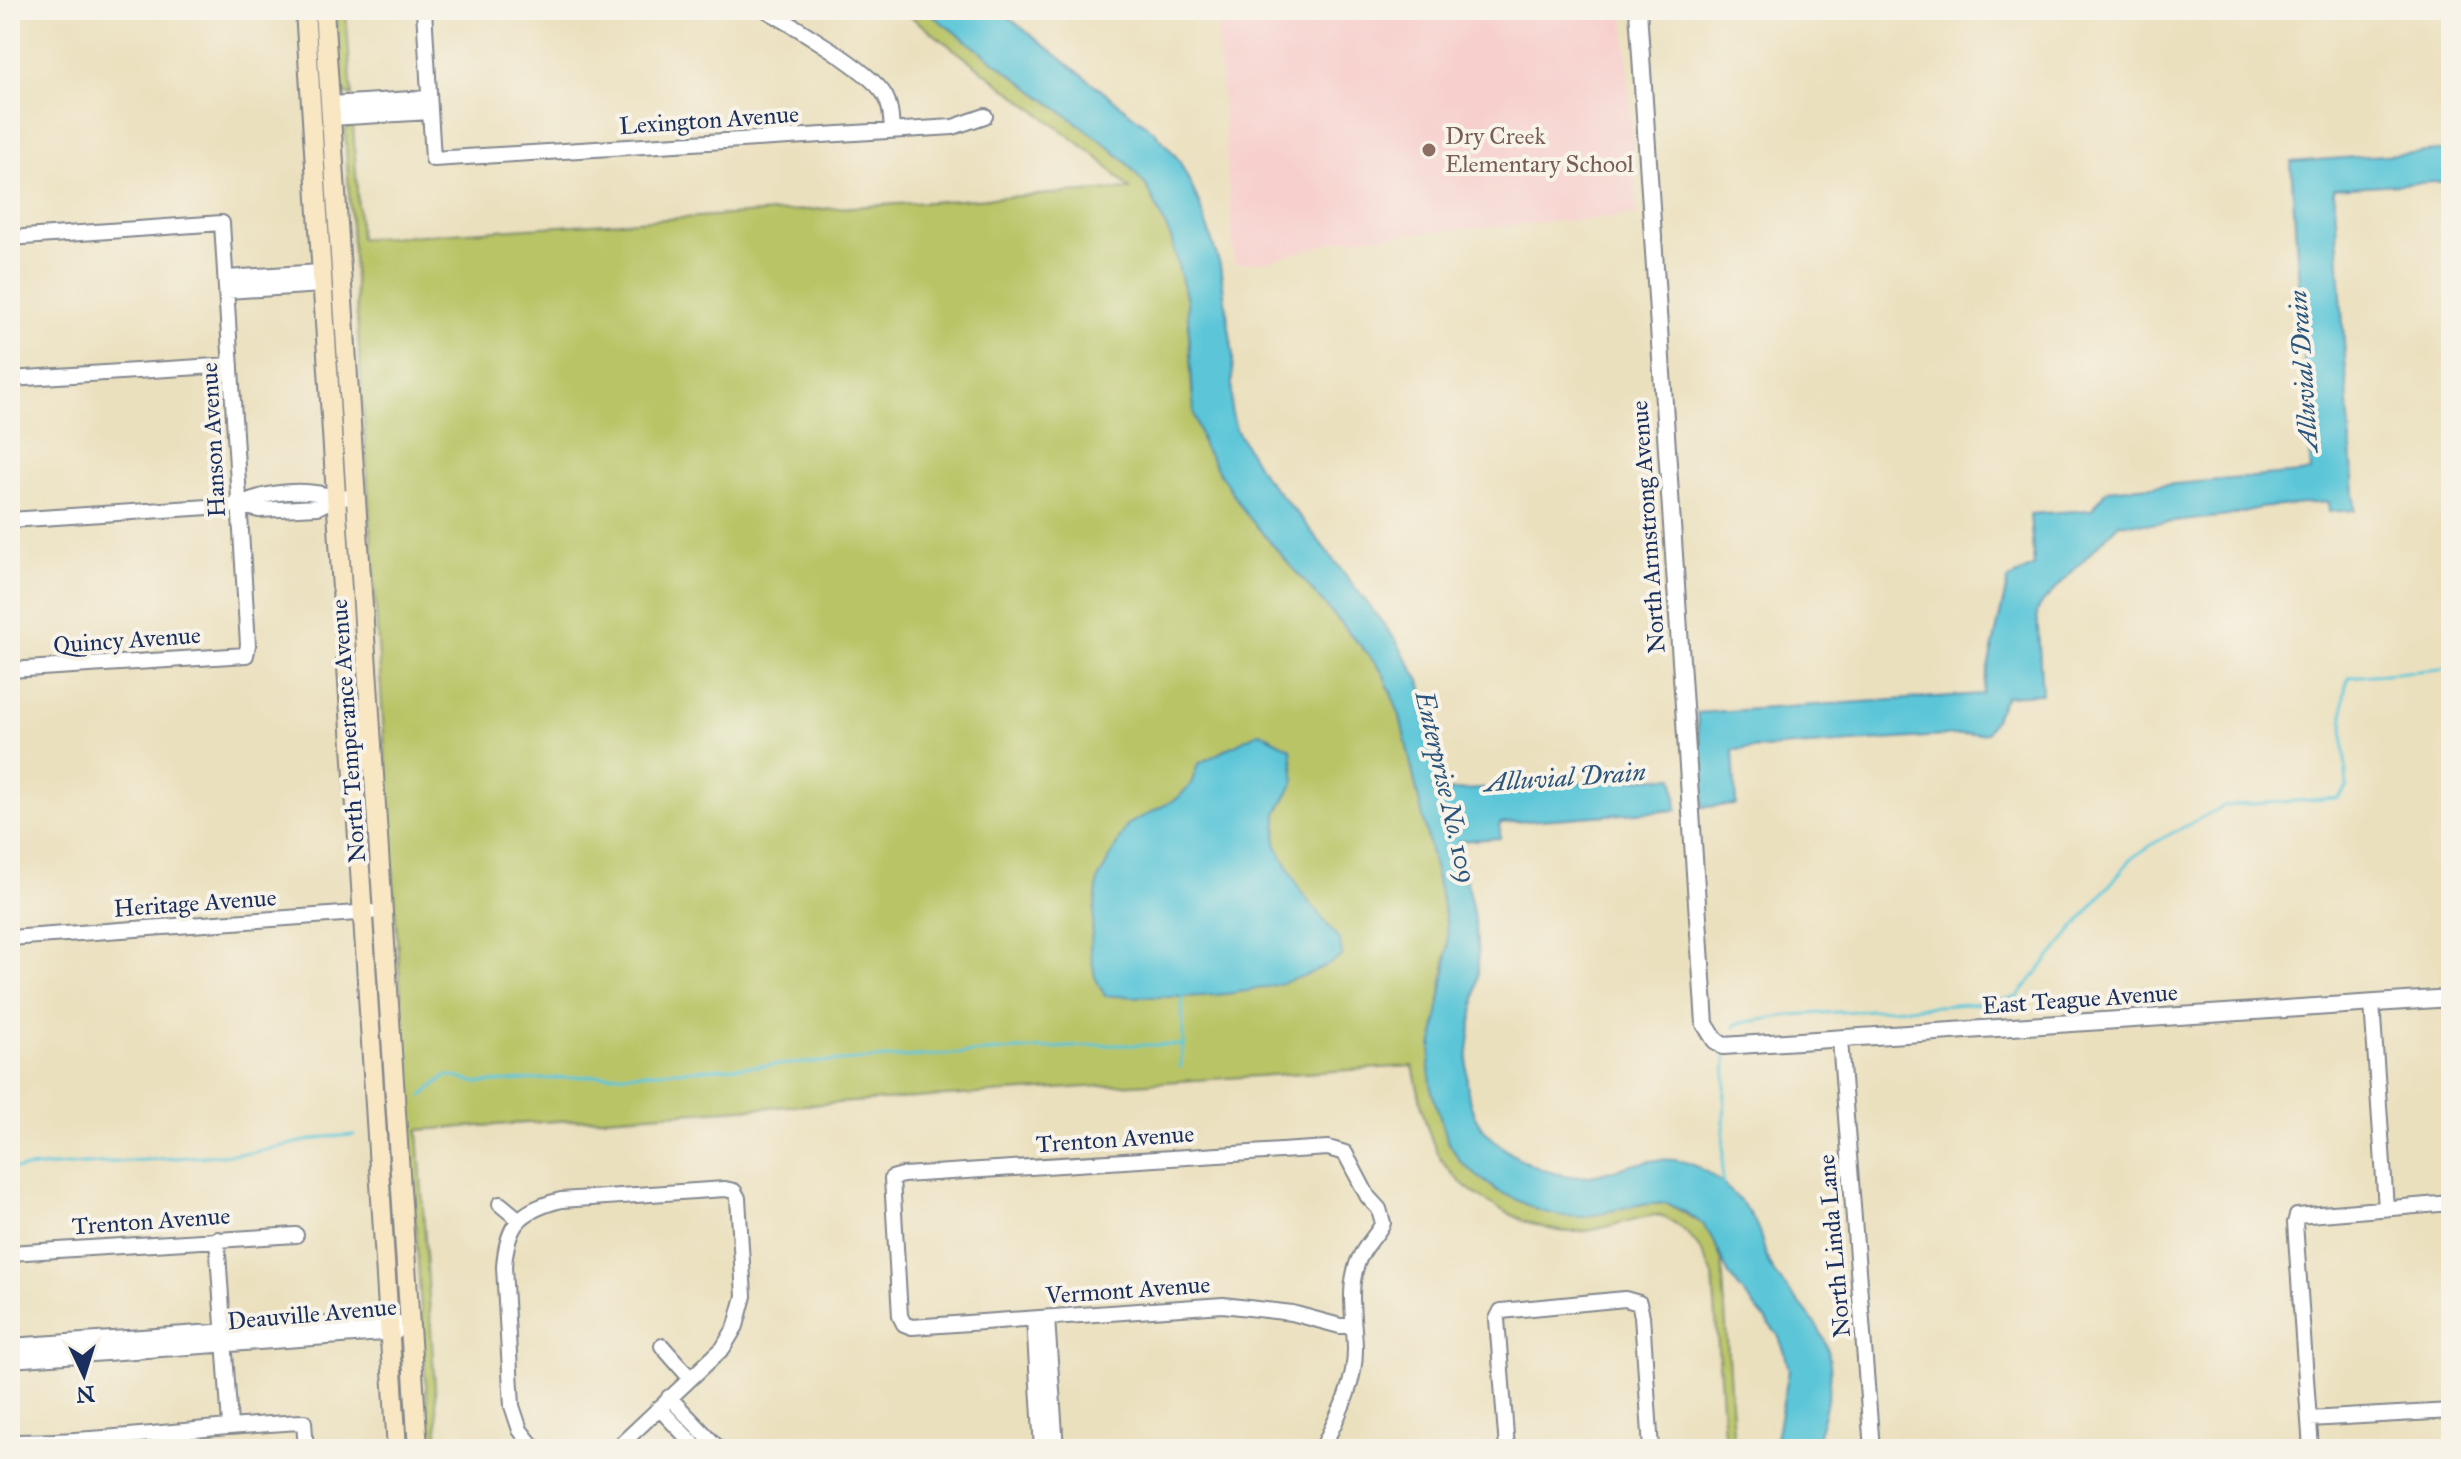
<svg xmlns="http://www.w3.org/2000/svg" width="2461" height="1459" font-family="'IM FELL Great Primer',serif">
	<style>
		.built { fill: #f7d0ce }
		.green { fill: #b9c466; stroke: #6a7a62; stroke-width: 2 }
		.water { fill: #5cc6d8; stroke: #3c7a9b; stroke-width: 2 }
		.lines { fill: none; stroke-linecap: round; stroke-linejoin: round }
		.stream { stroke: #5cc6d8; stroke-width: 3 }
		.minor-casing { stroke: #83888e; stroke-width: 18 }
		.tertiary-casing { stroke: #83888e; stroke-width: 20 }
		.secondary-casing { stroke: #83888e; stroke-width: 22 }
		.minor { stroke: #fff; stroke-width: 14 }
		.tertiary { stroke: #fff; stroke-width: 16 }
		.secondary { stroke: #f9e7c3; stroke-width: 18 }
		.education-dot { fill: #8d6e63; stroke: #f7f3e8; stroke-width: 3 }
		.labels { text-anchor: middle; stroke-width: 8; stroke-linejoin: round; paint-order: stroke }
		.street-label { font-size: 24px; fill: #1b2f5e; stroke: #f7f3e8 }
		.education-label { font-size: 24px; fill: #785e54; stroke: #f7f3e8; text-anchor: start }
		.water-label { font-size: 26px; font-style: italic; fill: #2b557c; stroke: #f7f3e8 }
	</style>
	<rect width="100%" height="100%" fill="#f7f3e8"/>
	<filter id="ink" filterUnits="userSpaceOnUse"><feTurbulence type="fractalNoise" baseFrequency=".0125" numOctaves="2"/><feDisplacementMap in="SourceGraphic" scale="16" xChannelSelector="R" yChannelSelector="G"/><feConvolveMatrix kernelMatrix="1 2 1 2 8 2 1 2 1" color-interpolation-filters="sRGB"/></filter>
	<filter id="wash" filterUnits="userSpaceOnUse"><feTurbulence type="fractalNoise" baseFrequency=".006" numOctaves="4" result="noise"/><feDisplacementMap in="SourceGraphic" scale="32" xChannelSelector="R" yChannelSelector="G"/><feGaussianBlur stdDeviation="1.8" result="paint"/><feColorMatrix in="noise" values="0 0 0 0 0 0 0 0 0 0 0 0 0 0 0 0 0 1.4 0 .05"/><feComposite in="paint" operator="in"/></filter>
	<g filter="url(#wash)">
		<rect width="100%" height="100%" fill="#ebe0be"/>
		<path class="built" d="M1216 10H1624L1637 215 1345 239 1268 261 1234 264Z"/>
		<path class="green" d="M336 10H346L352 96 346 94 341 85Z
			M902 10H925L1107 145 1127 163 1148 188 1171 238 1187 300 1192 394 1245 513 1367 653 1383 673 1400 716 1446 920 1448 945 1438 1014 1432 1092 1448 1141 1460 1161 1498 1191 1585 1217 1636 1205 1667 1203 1701 1223 1712 1236 1722 1262 1734 1449H1725L1713 1276C1703 1249 1687 1224 1657 1215 1628 1218 1601 1232 1572 1232 1551 1232 1526 1222 1508 1213 1432 1175 1429 1142 1413 1066L418 1130 439 1449H430L345 131 353 123 360 239 1130 189 1097 157Z"/>
		<path class="water" d="M925 10H999L1156 133 1179 160 1198 200 1220 265 1233 355 1231 410 1236 429 1263 475 1301 518 1395 639 1420 681 1447 791 1674 777 1677 810 1500 823V838L1458 841C1466 881 1477 919 1478 960 1480 1009 1449 1086 1482 1127 1508 1159 1559 1185 1600 1174 1634 1165 1666 1150 1700 1168 1721 1180 1750 1206 1758 1229 1764 1244 1765 1261 1775 1274 1790 1293 1808 1311 1820 1331 1842 1368 1824 1412 1814 1449H1774L1789 1371 1785 1353 1778 1335 1729 1275 1712 1236 1701 1223 1687 1213 1667 1203 1636 1205 1585 1217 1562 1216 1540 1211 1498 1191 1477 1176 1460 1161 1448 1141 1432 1092 1429 1065 1446 967 1448 945 1446 920 1400 716 1383 673 1367 653 1245 513 1204 448 1194 414 1187 300 1171 238 1148 188 1127 163 1107 145Z
			M2451 150V181L2334 188 2355 510 2329 512 2328 502 2259 508 2228 516 2156 524 2119 523 2041 604 2037 612 2042 694 2006 696 1987 733 1733 750 1736 805 1703 807 1697 713 1982 694 2008 580 2034 566 2030 514 2091 510 2107 490 2311 472 2291 162Z
			M1260 732 1291 749 1295 781 1277 813 1276 844 1300 890 1340 941 1342 956C1274 1001 1184 998 1105 996L1095 977 1090 949 1098 880 1127 825 1178 798 1191 784 1198 764Z"/>
		<g class="lines">
			<path class="stream" d="M1735 1027 1736 1024 1791 1015 1985 1003 2017 997 2132 858 2159 840 2224 806 2337 798 2347 787C2346 765 2337 691 2350 677L2451 668
				M1180 1067 1183 1045 1182 997
				M422 1096 446 1076H451L478 1083 1103 1045H1183
				M10 1169 250 1153 325 1137 354 1135
				M1722 1189 1726 1056"/>
		</g>
	</g>
	<g filter="url(#ink)">
		<g class="lines">
			<g class="minor-casing">
				<path id="minor" d="M424 10 433 159 953 127 985 116
					M766 10C793 25 869 70 884 94 891 105 891 118 892 131
					M330 104 429 98
					M331 118 430 112
					M10 238 222 223 248 645 246 655 10 670
					M226 278 321 272
					M227 291 322 285
					M10 379 231 365
					M239 505C267 491 307 487 336 498
					M10 520 239 505 259 510 318 507 336 498 356 497
					M10 938 371 912
					M2372 1003 2386 1208
					M1840 1040 1872 1449
					M500 1204 518 1219
					M217 1239 230 1425
					M10 1253 296 1235
					M1047 1318 1056 1449
					M1034 1319 1042 1449
					M10 1346 389 1320 410 1327
					M662 1346 690 1378
					M10 1360 396 1332
					M669 1397 719 1449
					M659 1408 698 1449
					M2309 1419 2451 1411
					M10 1442C108 1442 206 1426 304 1422L306 1449
					M535 1449 520 1430 512 1406 504 1267C507 1224 519 1211 561 1200L725 1189 734 1191 738 1198 744 1296 736 1326 723 1348 616 1449
					M1322 1449C1337 1417 1355 1386 1355 1350 1355 1321 1347 1293 1357 1264 1362 1248 1375 1238 1383 1223L1379 1209 1368 1197 1345 1153 1328 1148 903 1175 892 1178 900 1316 904 1324 912 1327 1223 1305 1292 1313 1340 1326H1353
					M1507 1449 1497 1319 1501 1311 1625 1299 1639 1303 1642 1316 1651 1449
					M2311 1449 2295 1223 2297 1216 2451 1203"/>
			</g>
			<g class="tertiary-casing">
				<path id="tertiary" d="M1638 10 1705 1024 1715 1040 1723 1046 2451 998"/>
			</g>
			<g class="secondary-casing">
				<path id="secondary" d="M305 10 397 1449
					M324 10 418 1449"/>
			</g>
			<use href="#minor" class="minor"/>
			<use href="#tertiary" class="tertiary"/>
			<use href="#secondary" class="secondary"/>
		</g>
	</g>
	<circle class="education-dot" cx="1429" cy="150" r="8"/>
	<g class="labels">
		<g class="street-label">
			<text transform="translate(709 120) rotate(-4)" y="8">Lexington Avenue</text>
			<text transform="translate(213 440) rotate(-93)" y="8">Hanson Avenue</text>
			<text transform="translate(1648 527) rotate(-94)" y="8">North Armstrong Avenue</text>
			<text transform="translate(127 640) rotate(-4)" y="8">Quincy Avenue</text>
			<text transform="translate(348 731) rotate(-94)" y="8">North Temperance Avenue</text>
			<text transform="translate(195 903) rotate(-4)" y="8">Heritage Avenue</text>
			<text transform="translate(2080 999) rotate(-4)" y="8">East Teague Avenue</text>
			<text transform="translate(1115 1139) rotate(-4)" y="8">Trenton Avenue</text>
			<text transform="translate(151 1221) rotate(-4)" y="8">Trenton Avenue</text>
			<text transform="translate(1834 1246) rotate(-95)" y="8">North Linda Lane</text>
			<text transform="translate(1128 1290) rotate(-4)" y="8">Vermont Avenue</text>
			<text transform="translate(312 1314) rotate(-5)" y="8">Deauville Avenue</text>
		</g>
		<g class="education-label">
			<text x="1445" y="144">Dry Creek<tspan x="1445" dy="28">Elementary School</tspan></text>
		</g>
		<g class="water-label">
			<text transform="translate(2303 371) rotate(-94)" y="9">Alluvial Drain</text>
			<text transform="translate(1565 777) rotate(-4)" y="9">Alluvial Drain</text>
			<text transform="translate(1446 787) rotate(77)" y="9">Enterprise No. 109</text>
		</g>
	</g>
	<rect width="2461" height="1459" fill="none" stroke="#f7f3e8" stroke-width="40"/>
	<g transform="translate(84 1375) rotate(176)" stroke="#f7f3e8" stroke-width="6" paint-order="stroke">
	<path d="M0-6L14 30L0 20L-14 30Z" fill="#1b2f5e"/>
	<text y="-12" font-size="22" font-weight="bold" text-anchor="middle" fill="#1b2f5e">N</text>
	</g>
</svg>
